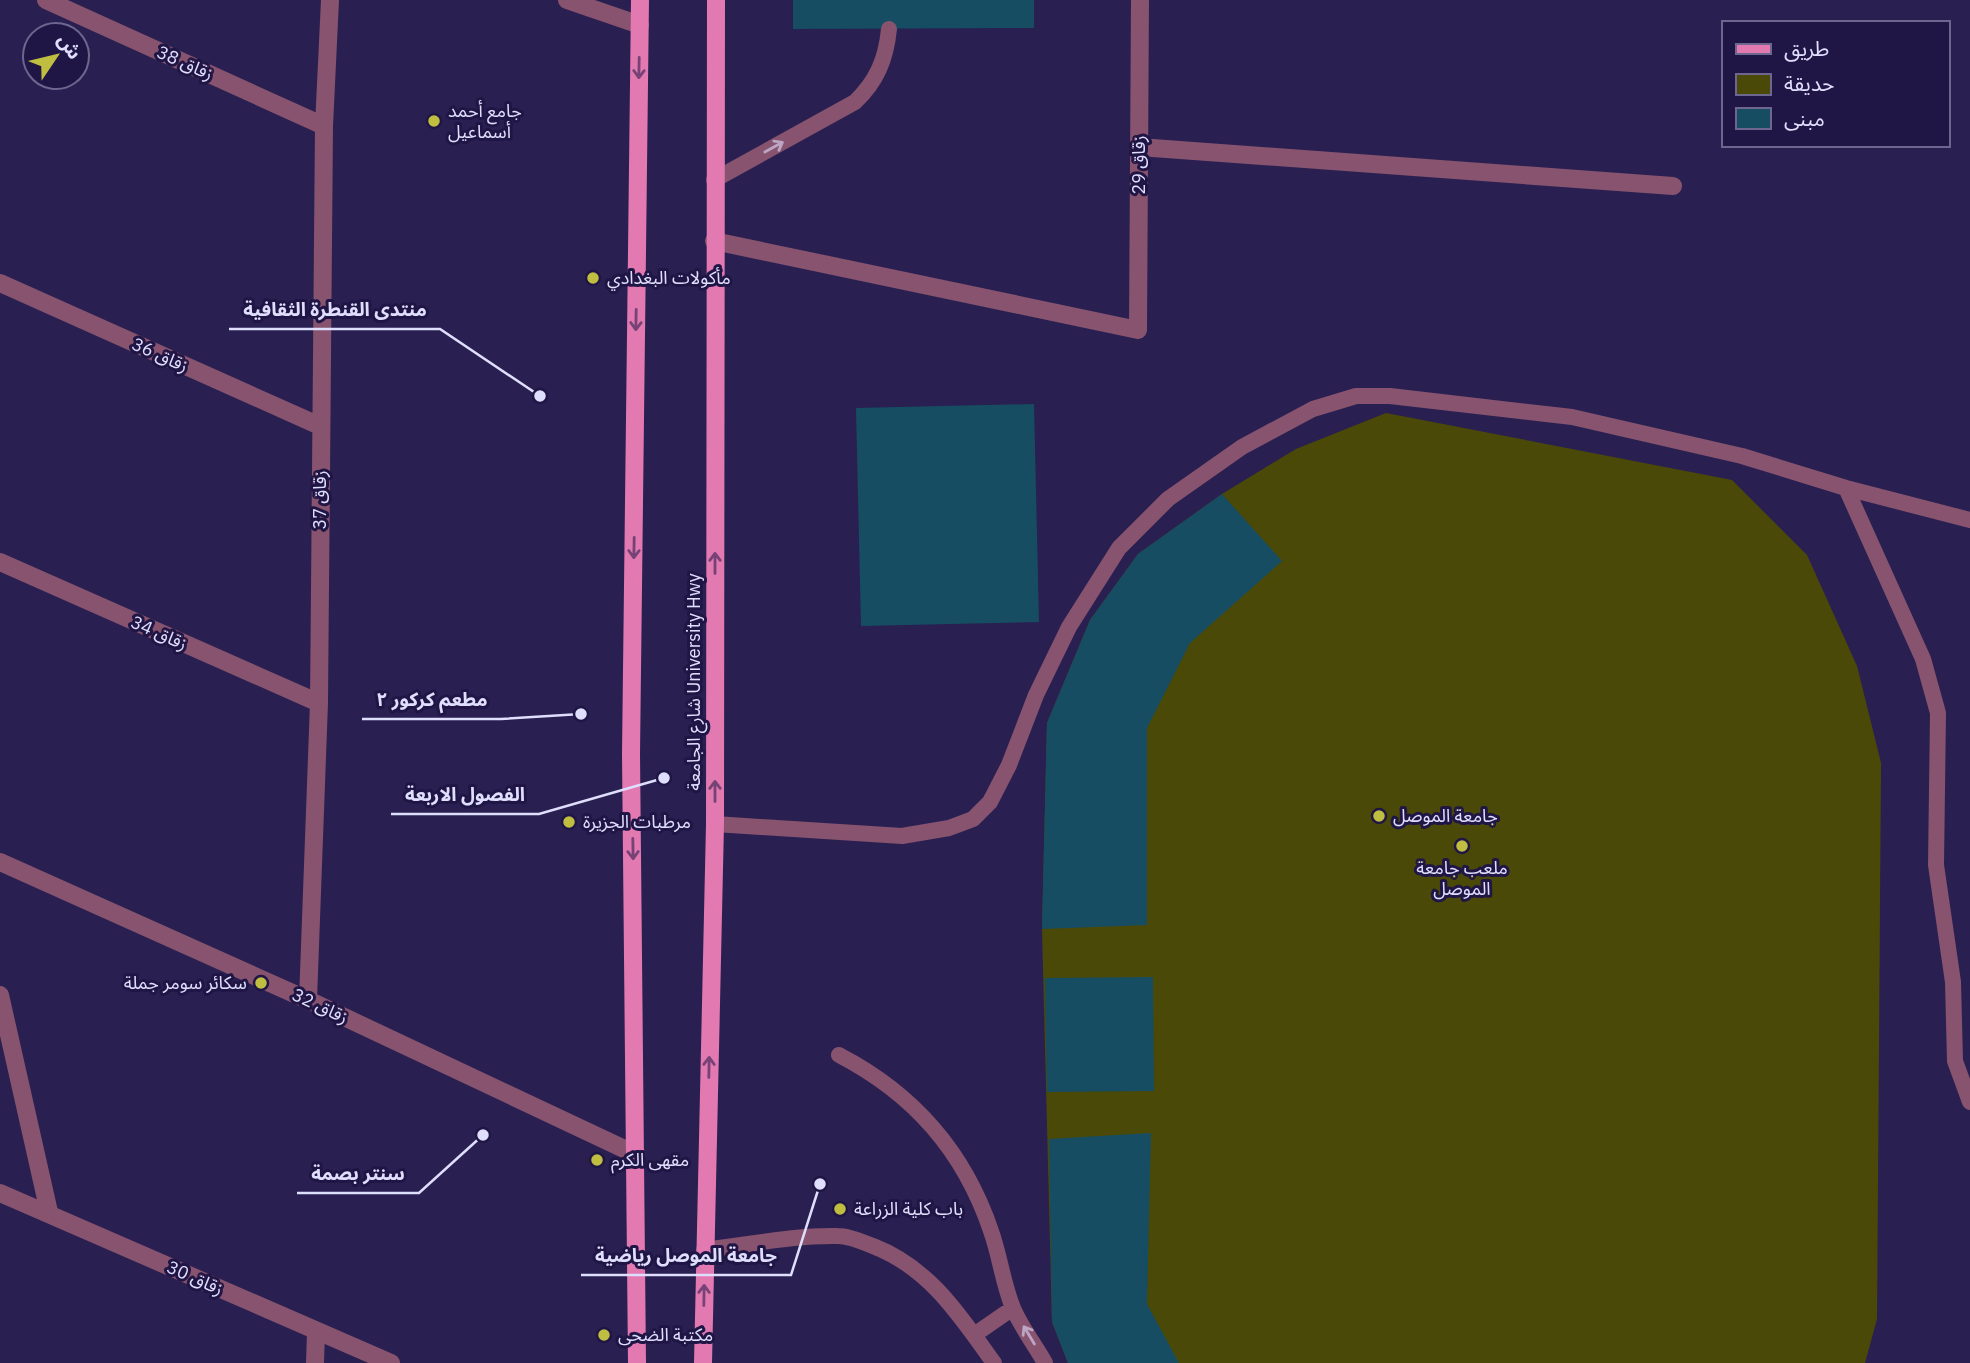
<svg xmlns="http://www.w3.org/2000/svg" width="1970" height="1363" font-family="'IBM Plex Sans','Noto Sans Arabic',sans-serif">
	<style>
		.green { fill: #4b4907 }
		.building { fill: #164d63 }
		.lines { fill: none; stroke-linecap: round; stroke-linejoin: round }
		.service { stroke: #87536e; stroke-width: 16 }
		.minor { stroke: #87536e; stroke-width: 18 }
		.tertiary { stroke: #87536e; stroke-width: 18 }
		.primary { stroke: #e279b1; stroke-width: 18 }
		.oneway { stroke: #774376 }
		.oneway2 { stroke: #bca6c4 }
		.poi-dot { fill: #c0be40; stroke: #201646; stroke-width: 2.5 }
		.labels { text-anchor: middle; stroke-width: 6; stroke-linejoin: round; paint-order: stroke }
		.street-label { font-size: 18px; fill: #e0defd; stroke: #201646 }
		.poi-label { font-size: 18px; fill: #e0defd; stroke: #201646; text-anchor: start }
		.leader { fill: none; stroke: #e0defd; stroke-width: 2.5 }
		.callout-dot { fill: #e0defd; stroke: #201646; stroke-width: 2.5 }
		.callout-label { font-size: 19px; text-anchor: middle; font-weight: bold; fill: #e0defd; stroke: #201646; stroke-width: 6; stroke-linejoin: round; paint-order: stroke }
	</style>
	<rect width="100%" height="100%" fill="#292051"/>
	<path class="green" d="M1386 413 1732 480 1807 555 1857 666 1881 763 1877 1319 1865 1363H1068L1052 1322 1042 929 1047 723 1090 620 1138 554 1222 494 1296 449Z"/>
	<path class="building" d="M793 0H1034V28L793 29Z
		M1034 404 1039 622 861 626 856 408Z
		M1222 494 1282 561 1190 643 1147 728V925L1042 929 1047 723 1090 620 1138 554Z
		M1153 977 1154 1091 1047 1092 1045 978Z
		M1151 1133 1147 1304 1179 1363H1068L1052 1322 1049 1139Z"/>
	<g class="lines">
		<path class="service" d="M714 180 855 102C877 81 886 59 889 29
			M1846 488 1923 659 1938 713 1936 865 1953 982 1955 1061 1970 1102
			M715 824 902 836 949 828 973 819 990 802 1009 765 1036 695 1069 627 1119 548 1168 499 1242 447 1313 409 1356 396H1390L1572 417 1742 456 1846 488 1970 520
			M839 1055C914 1094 964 1151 991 1231 1000 1256 1003 1284 1013 1308 1021 1327 1035 1345 1045 1363
			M704 1250C748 1245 794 1235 838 1236 849 1236 863 1242 873 1246 930 1268 960 1316 994 1363
			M974 1335 1013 1308"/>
		<path class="minor" d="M46 0 324 126
			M1139 147 1673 186
			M714 241 1138 330 1140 0
			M0 283 320 426
			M0 562 319 703
			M0 862 308 1000 637 1155
			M0 995 49 1212
			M308 1000 319 703 324 126 330 0
			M0 1193 391 1363
			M315 1363 316 1332"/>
		<path class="tertiary" d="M567 0 640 25"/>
		<path class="primary" d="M637 1363 631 754 640 0
			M703 1363 715 824 716 0"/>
	</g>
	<defs><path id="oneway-shaft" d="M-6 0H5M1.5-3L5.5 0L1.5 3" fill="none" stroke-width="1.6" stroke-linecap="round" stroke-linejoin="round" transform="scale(1.75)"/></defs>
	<g class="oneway">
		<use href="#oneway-shaft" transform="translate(639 68) rotate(91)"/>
		<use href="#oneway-shaft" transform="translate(636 320) rotate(91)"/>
		<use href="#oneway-shaft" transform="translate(634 548) rotate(91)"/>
		<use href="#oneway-shaft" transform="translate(715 563) rotate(-90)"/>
		<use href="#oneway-shaft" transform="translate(715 791) rotate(-90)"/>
		<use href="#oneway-shaft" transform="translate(633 849) rotate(89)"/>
		<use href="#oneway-shaft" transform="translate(709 1067) rotate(-89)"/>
		<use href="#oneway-shaft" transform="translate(704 1295) rotate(-89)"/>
	</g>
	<g class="oneway2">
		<use href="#oneway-shaft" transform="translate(774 147) rotate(-29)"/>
		<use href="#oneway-shaft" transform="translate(1029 1335) rotate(-121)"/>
	</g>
	<g class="poi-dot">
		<circle cx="434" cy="121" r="7"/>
		<circle cx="593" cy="278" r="7"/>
		<circle cx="1379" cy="816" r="7"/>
		<circle cx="569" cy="822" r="7"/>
		<circle cx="1462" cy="846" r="7"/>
		<circle cx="261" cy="983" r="7"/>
		<circle cx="597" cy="1160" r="7"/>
		<circle cx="840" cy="1209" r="7"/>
		<circle cx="604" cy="1335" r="7"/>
	</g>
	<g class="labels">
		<g class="street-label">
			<text transform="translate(185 63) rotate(24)" y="6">زقاق 38</text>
			<text transform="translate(1139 165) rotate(-90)" y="6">زقاق 29</text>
			<text transform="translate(160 355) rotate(24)" y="6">زقاق 36</text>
			<text transform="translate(320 500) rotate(-90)" y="6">زقاق 37</text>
			<text transform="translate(159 633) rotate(24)" y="6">زقاق 34</text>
			<text transform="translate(694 682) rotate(-90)" y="6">شارع الجامعة University Hwy</text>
			<text transform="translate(320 1006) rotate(25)" y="6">زقاق 32</text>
			<text transform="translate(195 1278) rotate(24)" y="6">زقاق 30</text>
		</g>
		<g class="poi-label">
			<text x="448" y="117">جامع أحمد<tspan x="448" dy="21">أسماعيل</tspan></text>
			<text x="607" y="284">مأكولات البغدادي</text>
			<text x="1393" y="822">جامعة الموصل</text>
			<text x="583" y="828">مرطبات الجزيرة</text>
			<text x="1462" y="874" text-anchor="middle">ملعب جامعة<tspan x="1462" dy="21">الموصل</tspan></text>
			<text x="247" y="989" text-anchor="end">سكائر سومر جملة</text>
			<text x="611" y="1166">مقهى الكرم</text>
			<text x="854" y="1215">باب كلية الزراعة</text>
			<text x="618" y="1341">مكتبة الضحى</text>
		</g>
	</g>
	<path class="leader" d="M540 396L440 329H229M581 714L501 719H362M664 778L539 814H391M483 1135L419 1193H297M820 1184L791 1275H581"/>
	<g class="callout-dot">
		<circle cx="540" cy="396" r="7"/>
		<circle cx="581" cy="714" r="7"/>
		<circle cx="664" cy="778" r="7"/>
		<circle cx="483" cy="1135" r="7"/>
		<circle cx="820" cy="1184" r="7"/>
	</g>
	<g class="callout-label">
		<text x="335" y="316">منتدى القنطرة الثقافية</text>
		<text x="432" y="706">مطعم كركور ٢</text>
		<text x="465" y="801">الفصول الاربعة</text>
		<text x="358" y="1180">سنتر بصمة</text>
		<text x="686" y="1262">جامعة الموصل رياضية</text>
	</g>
	<rect x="1722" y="21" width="228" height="126" fill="#201646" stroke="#6d668f" stroke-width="2"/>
	<rect x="1736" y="44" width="35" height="10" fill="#e279b1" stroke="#6d668f" stroke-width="2"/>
	<text x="1784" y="56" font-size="21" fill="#e0defd">طريق</text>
	<rect x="1736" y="74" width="35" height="21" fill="#4b4907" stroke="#6d668f" stroke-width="2"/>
	<text x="1784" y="91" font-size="21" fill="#e0defd">حديقة</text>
	<rect x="1736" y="108" width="35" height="21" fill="#164d63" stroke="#6d668f" stroke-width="2"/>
	<text x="1784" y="126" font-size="21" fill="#e0defd">مبنى</text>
	<g transform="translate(56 56) rotate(55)"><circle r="33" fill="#201646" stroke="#6d668f" stroke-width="2"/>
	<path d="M0-5L12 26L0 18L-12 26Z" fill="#c0be40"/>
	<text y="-10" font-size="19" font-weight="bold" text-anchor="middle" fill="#e0defd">ش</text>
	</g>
</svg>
